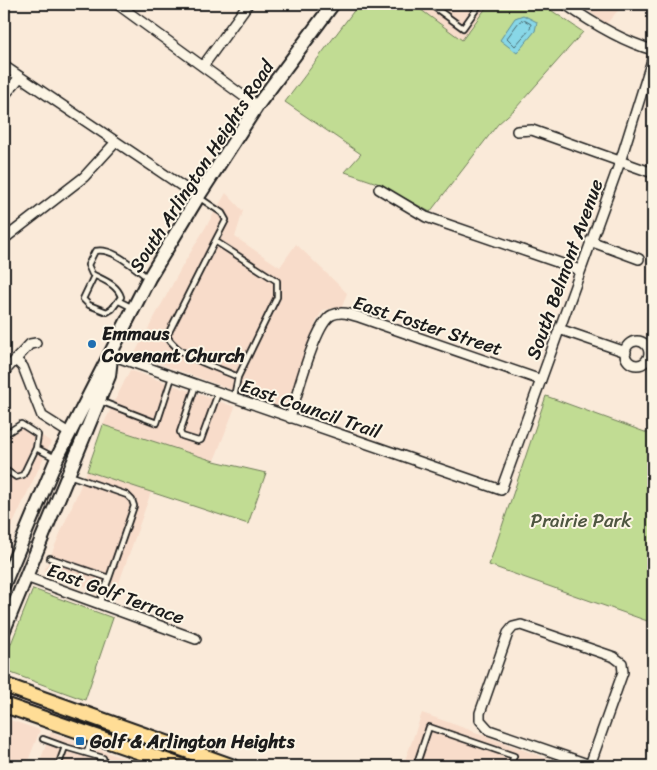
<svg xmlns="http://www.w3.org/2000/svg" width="657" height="770" font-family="Sriracha,sans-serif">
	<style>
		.built { fill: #f8dcca }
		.green { fill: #c1dc93; stroke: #6e7c58 }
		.water { fill: #88d7e7; stroke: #5d8c96 }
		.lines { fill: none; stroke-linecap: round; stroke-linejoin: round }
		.shore { stroke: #47676d; stroke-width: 1 }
		.lane-casing { stroke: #1c1c1c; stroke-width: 8 }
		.street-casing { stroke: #1c1c1c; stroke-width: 12 }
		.secondary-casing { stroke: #1c1c1c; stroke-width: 16 }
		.primary-casing { stroke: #1c1c1c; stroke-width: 18 }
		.lane { stroke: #fcf5e5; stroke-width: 4.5 }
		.street { stroke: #fcf5e5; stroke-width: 9 }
		.secondary { stroke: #fcf5e5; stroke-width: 12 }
		.primary { stroke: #ffdd96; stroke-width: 14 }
		.poi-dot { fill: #1f6fb2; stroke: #fcf5e5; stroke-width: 2 }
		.labels { text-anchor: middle; stroke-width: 4; stroke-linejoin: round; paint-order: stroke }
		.street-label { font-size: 19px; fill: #1c1c1c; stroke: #fcf5e5 }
		.poi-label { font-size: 19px; font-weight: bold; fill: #1c1c1c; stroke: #fcf5e5; text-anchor: start }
		.park-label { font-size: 19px; fill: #4e5640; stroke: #fcf5e5 }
	</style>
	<rect width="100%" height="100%" fill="#faead9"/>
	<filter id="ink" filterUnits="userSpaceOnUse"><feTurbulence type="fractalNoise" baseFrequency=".02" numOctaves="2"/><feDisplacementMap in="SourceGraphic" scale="10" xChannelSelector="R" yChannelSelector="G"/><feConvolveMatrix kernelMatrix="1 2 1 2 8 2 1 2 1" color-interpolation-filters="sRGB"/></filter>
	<g filter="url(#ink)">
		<path class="built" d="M413 4H489L462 40Z
			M580 4H624L606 24Z
			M226 193 243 211 235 237 280 267 296 244 347 293 342 307 323 310 317 320 285 409 139 356 136 351 183 265Z
			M130 370 235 407 214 461 103 425Z
			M22 422 51 442 4 543V433Z
			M87 471 151 492 114 597 44 571Z
			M422 713 467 729 567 766H403Z
			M4 718 40 730 26 766H4Z
			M51 732 114 755 149 766H38Z"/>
		<path class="green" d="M359 4H413L462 40 489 4H542L583 32 515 109 498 124 430 212 377 183 345 172 361 154 285 102Z
			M546 396 653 435V623L489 565Z
			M103 425 214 461 266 473 248 524 87 471Z
			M33 589 113 618 85 700 11 673 6 656Z"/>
		<path class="water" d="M523 15 537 22 535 31 517 53 500 40 515 18Z"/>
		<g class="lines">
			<path class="shore" d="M524 20 531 24 530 29 515 46 507 38 519 22Z"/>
			<g class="lane-casing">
				<path id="lane" d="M430 4 463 28 480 4
					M200 198 222 213 226 220 215 241 277 281V297L238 377 234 397
					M215 241 167 336C179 358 217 367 238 377
					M94 276 83 299 89 305 107 312 112 309 121 297C117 284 103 280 92 274L88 265 95 251C113 247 133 267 147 277
					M119 301 133 308
					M196 385 180 432 182 436 198 441 201 440 218 393
					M100 401 157 423 172 377
					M4 435 21 424 38 435 36 448
					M4 469 16 477 23 475 36 448 55 458
					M4 516V522
					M50 558 109 578 134 506 132 500 127 495 69 475
					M99 604 109 578
					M43 739 65 747 58 766
					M65 747 103 758 105 763 104 766
					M87 752 92 737
					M32 765 37 766
					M416 766 429 727 514 756 510 766"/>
			</g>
			<g class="street-casing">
				<path id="street" d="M117 4 257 106
					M565 4C592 23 621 41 653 50
					M4 66 198 197
					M203 66 248 4
					M4 96 20 77
					M517 131 532 130 653 173
					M379 189 426 217 580 270
					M4 239 84 177 115 143
					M590 241 639 259
					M559 329 626 352
					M625 353a12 12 0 1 1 24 0a12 12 0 1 1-24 0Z
					M111 355 501 490 620 162 653 57
					M17 361 23 367 42 416 69 433
					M4 372 30 344 36 343
					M290 418C296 398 315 323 332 315 342 310 353 315 362 318L541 380
					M26 577 196 639
					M590 765 623 672 622 663 614 657 521 625 513 627 508 633 480 713V720L489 730 593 766"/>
			</g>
			<g class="secondary-casing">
				<path id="secondary" d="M4 584 57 458 149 278 198 197 257 106 333 4
					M4 630 109 376 111 358"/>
			</g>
			<g class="primary-casing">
				<path id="primary" d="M4 685 231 766
					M4 705 181 766"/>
			</g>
			<use href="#lane" class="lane"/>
			<use href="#street" class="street"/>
			<use href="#secondary" class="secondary"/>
			<use href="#primary" class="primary"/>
		</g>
	</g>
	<g class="poi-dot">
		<circle cx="92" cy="344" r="5"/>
		<rect x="75" y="736" width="10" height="10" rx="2.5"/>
	</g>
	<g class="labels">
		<g class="street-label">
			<text transform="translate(201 166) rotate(-57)" y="7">South Arlington Heights Road</text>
			<text transform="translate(564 269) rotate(-70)" y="7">South Belmont Avenue</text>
			<text transform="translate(428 325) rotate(18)" y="7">East Foster Street</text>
			<text transform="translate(311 408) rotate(19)" y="7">East Council Trail</text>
			<text transform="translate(116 593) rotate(20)" y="7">East Golf Terrace</text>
		</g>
		<g class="poi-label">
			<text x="102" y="340">Emmaus<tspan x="102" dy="22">Covenant Church</tspan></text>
			<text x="90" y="748">Golf &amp; Arlington Heights</text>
		</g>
		<g class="park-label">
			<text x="581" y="527">Prairie Park</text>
		</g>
	</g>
	<rect width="657" height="770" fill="none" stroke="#fcf5e5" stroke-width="20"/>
	<rect x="10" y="10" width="637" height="750" fill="none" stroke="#1c1c1c" stroke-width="2" filter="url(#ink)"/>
</svg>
